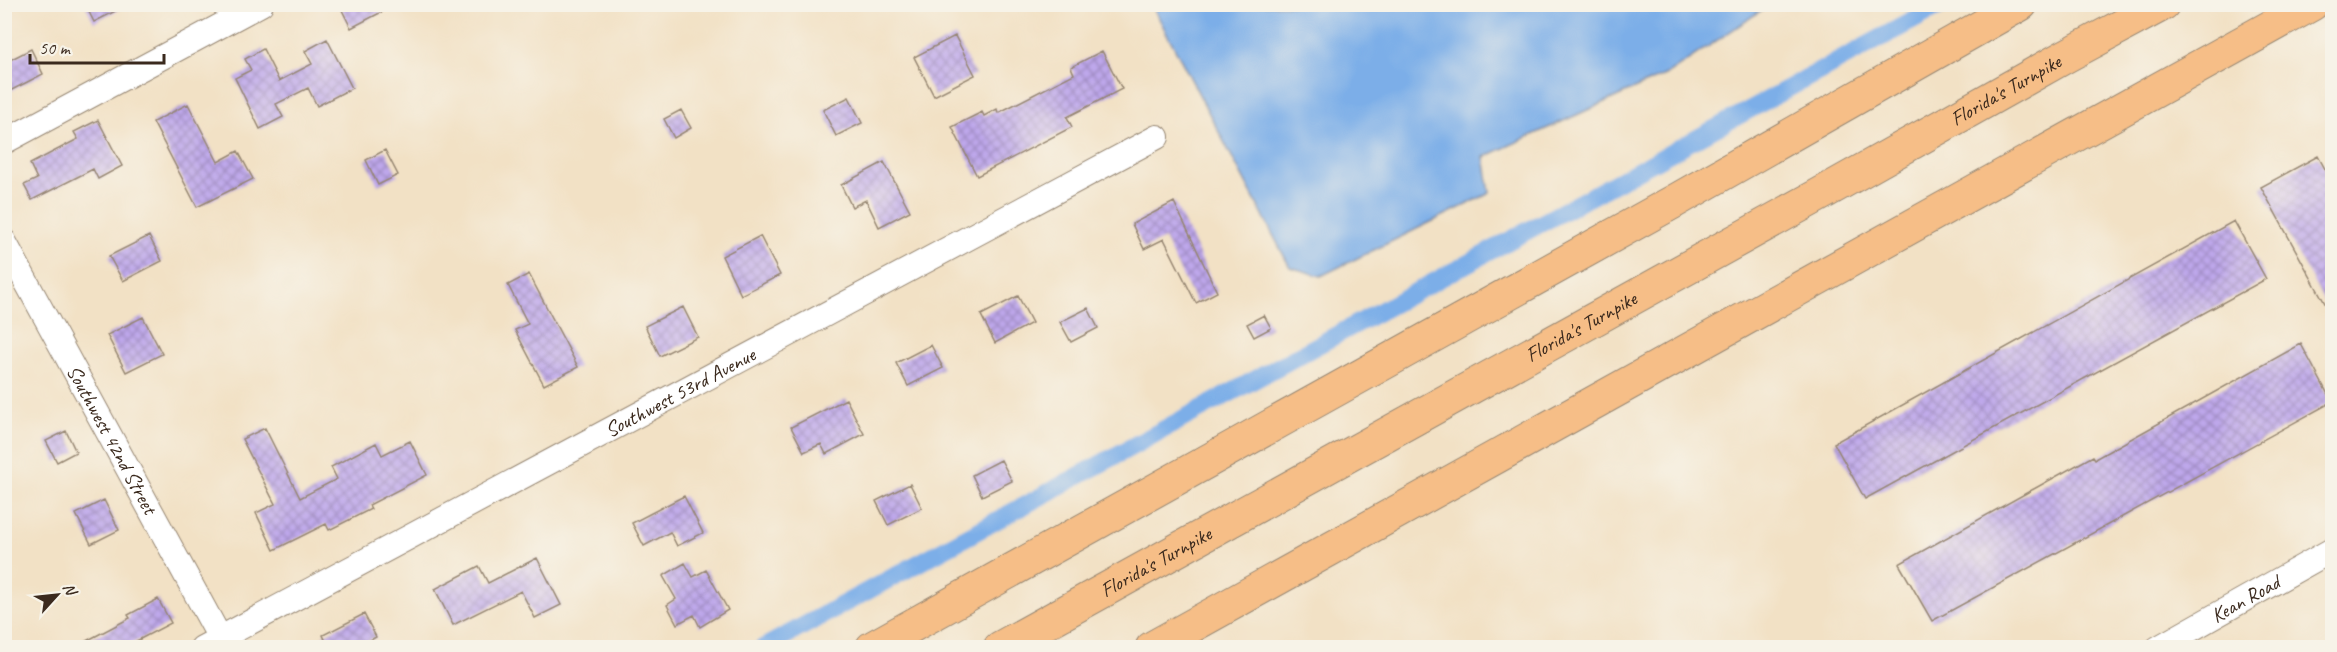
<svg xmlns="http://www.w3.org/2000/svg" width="2337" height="652" font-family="Caveat,sans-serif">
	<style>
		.water { fill: #7baee8; stroke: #5b6c83; stroke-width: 1.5 }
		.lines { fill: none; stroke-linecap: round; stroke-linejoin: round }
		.canal { stroke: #7baee8; stroke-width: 18 }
		.building { fill: url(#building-cross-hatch) }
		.minor-casing { stroke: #968672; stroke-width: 26 }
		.highway-casing { stroke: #968672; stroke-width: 35 }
		.minor { stroke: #fff; stroke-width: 24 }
		.highway { stroke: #f6be87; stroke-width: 33 }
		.labels { text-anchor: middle; stroke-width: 4.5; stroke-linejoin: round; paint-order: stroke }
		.street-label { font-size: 21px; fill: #3b2a1e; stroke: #f7f3e8 }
	</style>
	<defs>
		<pattern id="building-cross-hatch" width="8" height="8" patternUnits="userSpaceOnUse" patternTransform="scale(1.5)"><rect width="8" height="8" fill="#bea7eb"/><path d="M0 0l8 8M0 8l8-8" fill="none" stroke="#9c88be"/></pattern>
	</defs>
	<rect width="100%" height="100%" fill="#f7f3e8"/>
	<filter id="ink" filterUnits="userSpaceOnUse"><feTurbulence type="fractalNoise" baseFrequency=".0167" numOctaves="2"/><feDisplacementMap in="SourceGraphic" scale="12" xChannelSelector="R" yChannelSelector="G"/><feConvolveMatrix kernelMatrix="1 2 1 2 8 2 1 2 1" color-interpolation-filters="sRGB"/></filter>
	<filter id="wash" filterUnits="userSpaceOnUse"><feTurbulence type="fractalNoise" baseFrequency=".008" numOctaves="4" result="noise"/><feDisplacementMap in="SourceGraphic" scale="24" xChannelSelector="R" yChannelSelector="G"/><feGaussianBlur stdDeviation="1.35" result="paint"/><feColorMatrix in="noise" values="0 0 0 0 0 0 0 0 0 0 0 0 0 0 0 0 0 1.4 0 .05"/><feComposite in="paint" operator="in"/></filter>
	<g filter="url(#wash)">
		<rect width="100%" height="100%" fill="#f2e1c5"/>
		<path class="water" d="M1152 5H1769L1669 73 1484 157 1490 193 1321 276 1290 267Z"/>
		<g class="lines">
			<path class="canal" d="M763 648 1943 4"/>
		</g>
		<g id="blocks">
			<path class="building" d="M85 4H129L94 22Z
				M339 4H397L351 28Z
				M955 36 975 75 934 96 914 57Z
				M327 39 352 88 317 106 308 88 276 104 283 117 260 129 235 78 251 70 245 59 263 49 279 81 312 64 305 51Z
				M31 49 43 74 4 94V63Z
				M1102 51 1122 89 1067 117 1072 127 977 176 952 127 982 112 984 116 997 109 998 113 1074 74 1071 67Z
				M849 97 862 123 836 136 823 110Z
				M188 104 218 162 238 151 253 179 197 207 153 122Z
				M681 110 691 128 674 138 664 119Z
				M98 120 122 166 98 179 93 169 32 200 24 185 37 179 30 164 78 139 74 132Z
				M385 150 398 175 378 185 366 160Z
				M2318 156 2332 182V316L2261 187Z
				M884 162 910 211 879 227 866 200 852 207 841 185Z
				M1174 202 1217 292 1196 303 1164 239 1144 249 1132 224Z
				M2234 221 2266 279 1865 499 1834 443Z
				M149 236 162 261 123 281 109 256Z
				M760 236 780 275 741 295 722 256Z
				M529 274 578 367 544 385 515 330 528 324 508 285Z
				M1018 296 1032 323 995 343 981 315Z
				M683 307 698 337 660 356 645 326Z
				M1088 308 1098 328 1071 342 1060 322Z
				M1264 315 1271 328 1254 337 1247 324Z
				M143 317 162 354 126 372 107 335Z
				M2301 344 2332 402 1932 621 1899 564 2093 456 2095 459Z
				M931 345 943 368 908 386 896 363Z
				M846 399 864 434 826 454 821 444 804 452 791 427Z
				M265 428 300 498 337 479 331 467 376 443 382 455 410 441 427 475 369 505 371 509 329 530 326 524 274 550 256 513 275 504 242 439Z
				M66 431 76 452 57 462 46 441Z
				M1001 460 1012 481 982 496 972 475Z
				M910 484 922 508 888 525 876 501Z
				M684 496 703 533 677 546 670 532 644 546 632 523Z
				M104 500 119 530 91 544 76 514Z
				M537 558 561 605 535 618 521 591 453 625 435 589 479 566 488 583Z
				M685 563 693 577 706 570 728 610 700 627 694 615 677 624 667 605 676 599 663 576Z
				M158 599 171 623 123 648H73L130 618 128 615Z
				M364 614 376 637 356 648H329L323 635Z"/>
		</g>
	</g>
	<g filter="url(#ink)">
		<use href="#blocks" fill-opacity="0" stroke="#968672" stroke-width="1.5"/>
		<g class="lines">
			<g class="minor-casing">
				<g id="minor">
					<path d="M4 142 261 4"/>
					<path id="s1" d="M4 241 220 638"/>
					<path id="s2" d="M202 648 1157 137"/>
					<path id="s3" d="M2158 648 2332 550"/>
				</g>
			</g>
			<g class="highway-casing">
				<g id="highway">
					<path d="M872 648 1675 201 2021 4"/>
					<path id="s4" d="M1000 648 1819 195 2066 56 2163 4"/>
					<path d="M1152 648 2312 4"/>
				</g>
			</g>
			<use href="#minor" class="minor"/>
			<use href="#highway" class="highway"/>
		</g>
	</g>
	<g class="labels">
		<g class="street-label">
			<text dy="7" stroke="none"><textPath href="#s4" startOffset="1150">Florida's Turnpike</textPath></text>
			<text dy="7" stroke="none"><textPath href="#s4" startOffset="664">Florida's Turnpike</textPath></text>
			<text dy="7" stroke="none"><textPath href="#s2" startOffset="542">Southwest 53rd Avenue</textPath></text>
			<text dy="7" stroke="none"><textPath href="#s1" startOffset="226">Southwest 42nd Street</textPath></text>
			<text dy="7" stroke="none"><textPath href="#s4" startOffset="178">Florida's Turnpike</textPath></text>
			<text dy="7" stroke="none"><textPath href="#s3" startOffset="100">Kean Road</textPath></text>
		</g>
	</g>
	<rect width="2337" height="652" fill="none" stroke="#f7f3e8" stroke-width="24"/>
	<g transform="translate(57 595) rotate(63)" stroke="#f7f3e8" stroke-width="4.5" paint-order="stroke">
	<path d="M0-4.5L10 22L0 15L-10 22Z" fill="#3b2a1e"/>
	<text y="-9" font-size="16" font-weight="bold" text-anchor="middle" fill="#3b2a1e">N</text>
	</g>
	<path d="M30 54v9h134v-9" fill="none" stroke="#3b2a1e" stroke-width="3"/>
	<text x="39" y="54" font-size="18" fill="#3b2a1e" stroke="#f7f3e8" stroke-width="4.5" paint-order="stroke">50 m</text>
</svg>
